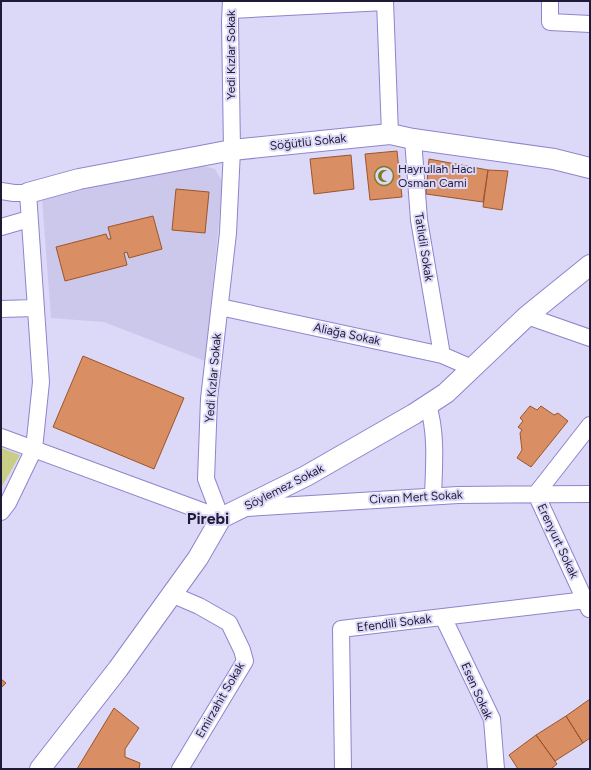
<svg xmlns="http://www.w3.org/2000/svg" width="591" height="770" font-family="Figtree,sans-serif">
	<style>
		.built { fill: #ccc8eb }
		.green { fill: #cacd84 }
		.building { fill: #d98e63; stroke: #9b552a }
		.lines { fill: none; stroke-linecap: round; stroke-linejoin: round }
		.minor-casing { stroke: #8f84cd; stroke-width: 18 }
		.tertiary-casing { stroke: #8f84cd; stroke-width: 22 }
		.minor { stroke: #fff; stroke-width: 16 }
		.tertiary { stroke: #fff; stroke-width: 20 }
		.labels { text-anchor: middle; stroke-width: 4; stroke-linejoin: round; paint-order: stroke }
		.street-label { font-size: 12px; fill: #201a37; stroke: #dcd8f8 }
		.poi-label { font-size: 12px; fill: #201a37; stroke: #dcd8f8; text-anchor: start }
		.district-label { font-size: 16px; font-weight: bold; fill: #201a37; stroke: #dcd8f8 }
	</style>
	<rect width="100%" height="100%" fill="#dcd8f8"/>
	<path class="built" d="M200 165 215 169 223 183 205 361 104 322 51 318 42 198Z"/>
	<path class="green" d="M1 448 20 455 1 488Z"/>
	<path class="building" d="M397 151 402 197 370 200 365 154Z
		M351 155 354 189 314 194 310 159Z
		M429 159 488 170 483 202 426 194Z
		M488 170 508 171 502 210 483 207Z
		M176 189 209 192 205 233 172 230Z
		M153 216 162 249 129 258 127 252 124 253 127 265 65 281 56 247 106 234 108 239H111L108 227Z
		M83 356 184 398 154 469 53 427Z
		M530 406 537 410 541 406 554 415 558 413 568 421 531 467 517 458 522 450 520 433 522 430 518 427 523 421 520 418Z
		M1 679 6 683 1 688Z
		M590 699V738L583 743 566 716Z
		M114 708 139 728 125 749V757L140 763 139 769H77Z
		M566 716 583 743 555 761 536 735Z
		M536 735 557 764 551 769H518L509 755Z"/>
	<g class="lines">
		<g class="minor-casing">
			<path id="minor" d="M385 1 390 134
				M550 1V22L590 24
				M231 10 385 2
				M413 139 419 220 442 355
				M1 191 14 193H28L41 382 34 449 8 503 1 512
				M1 227 29 219
				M220 307 442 355 472 368
				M1 309 36 308
				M527 316 590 338
				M428 405C437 434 434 466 433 496
				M1 437 221 518 206 479 209 399 228 233 232 150 230 21 231 1
				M246 508 458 495 590 494
				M171 594 199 606 229 623 242 650 245 661 180 769
				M589 609 536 494 590 425
				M443 617 492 719 496 769
				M343 769 341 629 586 600"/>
		</g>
		<g class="tertiary-casing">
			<path id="tertiary" d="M28 193 79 179 232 150 390 134 413 139 554 159 590 168
				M40 769 118 669 198 558 221 518 306 476 414 414 446 393 527 316 590 265"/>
		</g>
		<use href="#minor" class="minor"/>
		<use href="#tertiary" class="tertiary"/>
	</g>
	<defs>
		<g id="mosque-ring" transform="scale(1)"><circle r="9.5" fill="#dcd8f8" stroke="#7b7c24" stroke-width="1.5"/><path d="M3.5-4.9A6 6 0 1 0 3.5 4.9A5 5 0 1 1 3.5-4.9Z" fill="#7b7c24"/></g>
	</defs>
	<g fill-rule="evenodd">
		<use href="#mosque-ring" x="384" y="176"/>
	</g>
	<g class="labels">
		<g class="street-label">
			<text transform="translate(231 55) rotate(-90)" y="4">Yedi Kızlar Sokak</text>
			<text transform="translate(308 142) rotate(-6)" y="4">Söğütlü Sokak</text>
			<text transform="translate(424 247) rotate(81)" y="4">Tatlıdil Sokak</text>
			<text transform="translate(347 334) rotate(12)" y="4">Aliağa Sokak</text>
			<text transform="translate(213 378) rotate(-85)" y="4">Yedi Kızlar Sokak</text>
			<text transform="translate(284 487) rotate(-27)" y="4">Söylemez Sokak</text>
			<text transform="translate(416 497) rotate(-3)" y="4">Civan Mert Sokak</text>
			<text transform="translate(558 541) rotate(65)" y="4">Erenyurt Sokak</text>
			<text transform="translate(394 623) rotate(-7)" y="4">Efendili Sokak</text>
			<text transform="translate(477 691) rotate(66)" y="4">Esen Sokak</text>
			<text transform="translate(220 700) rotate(-60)" y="4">Emirzahit Sokak</text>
		</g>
		<g class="poi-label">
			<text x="398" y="173">Hayrullah Hacı<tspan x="398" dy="14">Osman Cami</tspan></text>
		</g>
		<g class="district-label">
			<text x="208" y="524">Pirebi</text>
		</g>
	</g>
	<rect width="591" height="770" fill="none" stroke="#201a37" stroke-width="4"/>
</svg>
